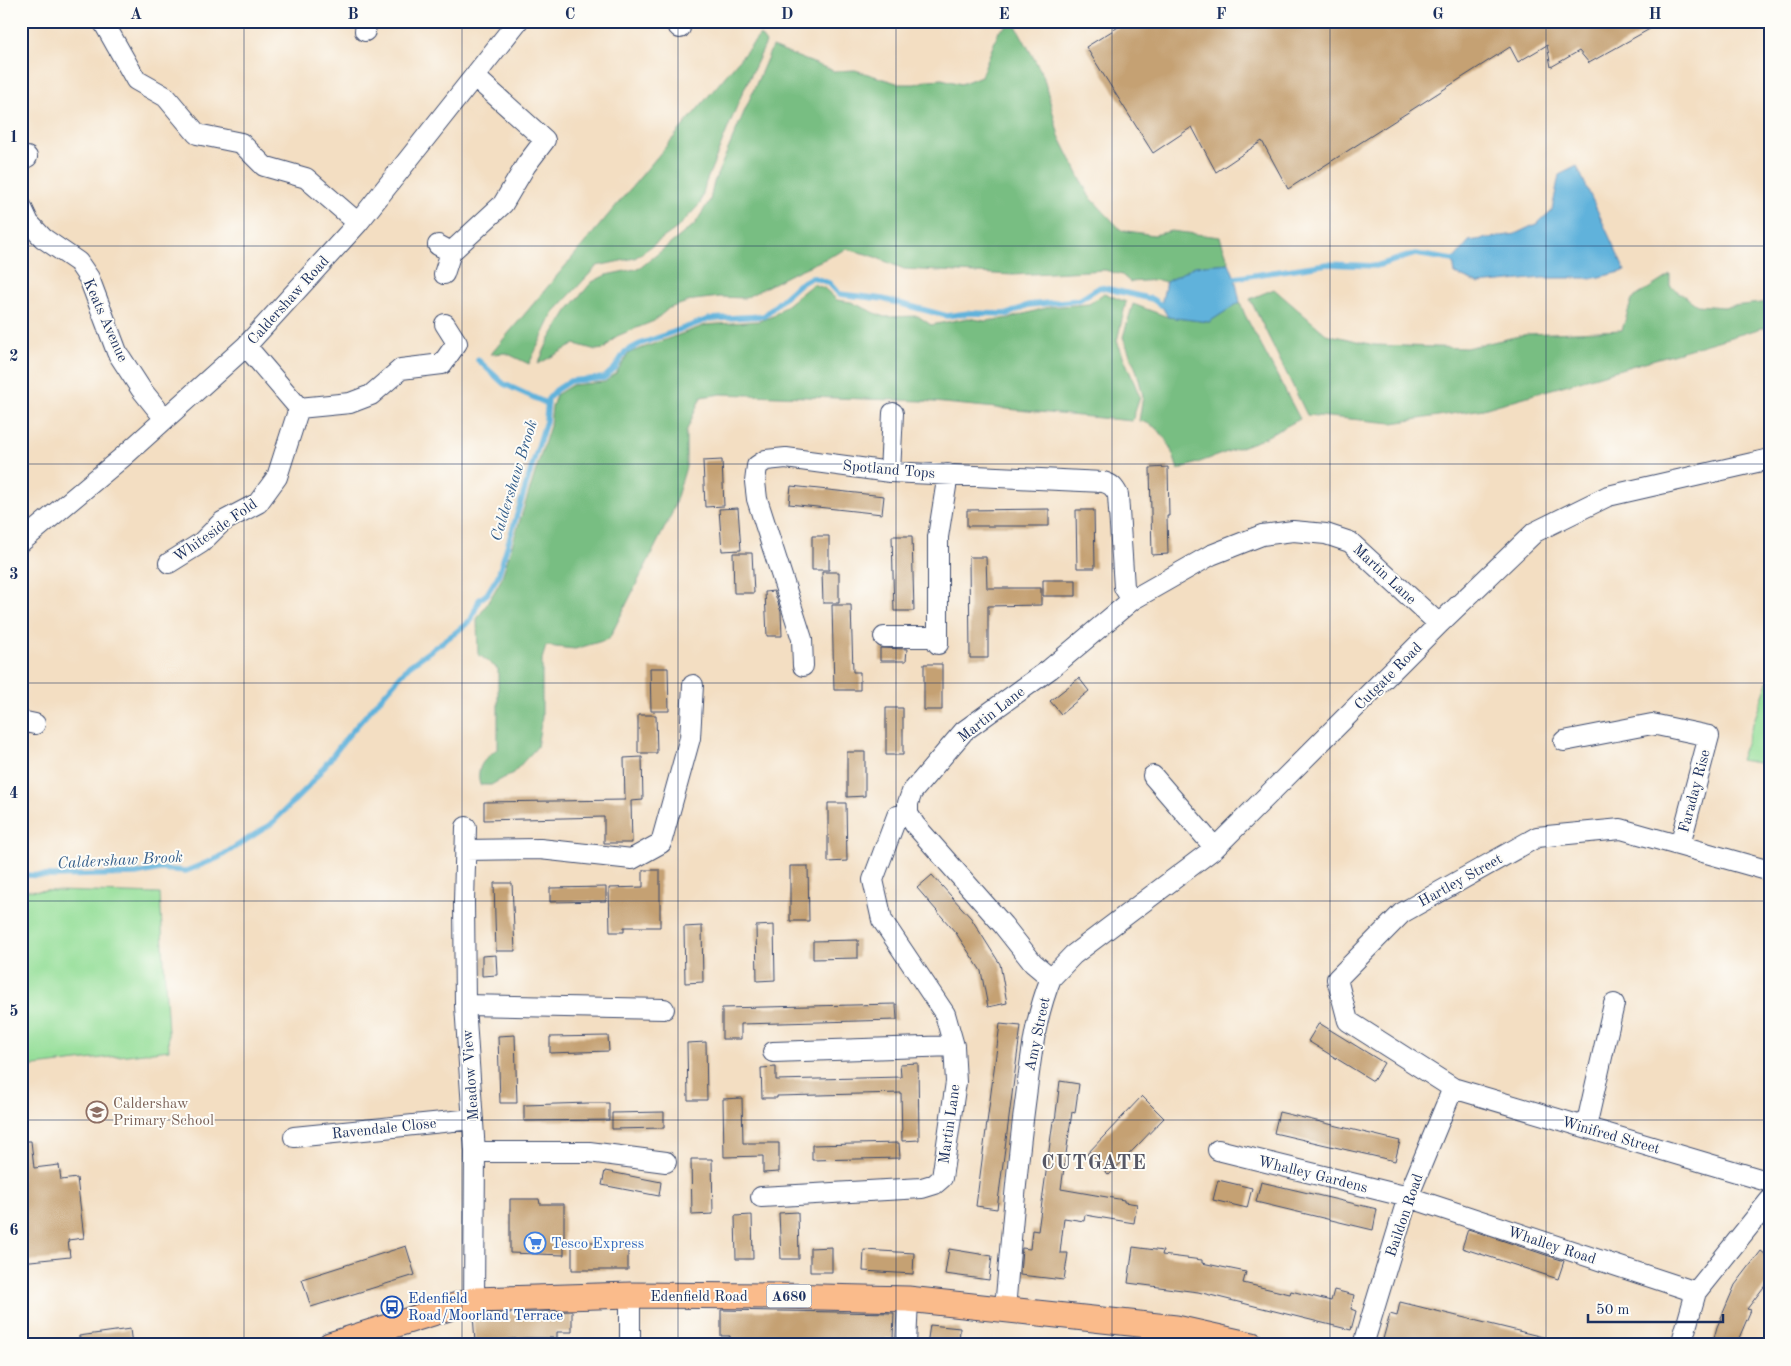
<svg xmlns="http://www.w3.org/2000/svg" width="1791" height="1366" font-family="'Old Standard TT',serif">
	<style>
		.green { fill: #96df9a; stroke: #58877c }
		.forest { fill: #78be82; stroke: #4a7670 }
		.water { fill: #60b2db; stroke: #3e709c }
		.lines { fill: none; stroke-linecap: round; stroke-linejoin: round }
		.stream { stroke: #60b2db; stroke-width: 5.5 }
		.building { fill: #c5a173 }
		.minor-casing { stroke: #3b496d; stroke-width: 22 }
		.major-casing { stroke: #3b496d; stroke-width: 27 }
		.minor { stroke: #fff; stroke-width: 20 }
		.major { stroke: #fabb8b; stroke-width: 25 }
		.grid { fill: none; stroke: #1b2f5e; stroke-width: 1; stroke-opacity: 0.55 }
		.labels { text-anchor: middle; stroke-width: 4; stroke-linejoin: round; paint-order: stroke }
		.shield { fill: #fdfcf7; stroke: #5f6c8c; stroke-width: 1 }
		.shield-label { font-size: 14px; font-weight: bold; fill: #1b2f5e }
		.street-label { font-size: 15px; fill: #1b2f5e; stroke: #fdfcf7 }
		.education-label { font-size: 15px; fill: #785e54; stroke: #fdfcf7; text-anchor: start }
		.shop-label { font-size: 15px; fill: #366cbe; stroke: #fdfcf7; text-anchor: start }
		.transit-label { font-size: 15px; fill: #164399; stroke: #fdfcf7; text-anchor: start }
		.water-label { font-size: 16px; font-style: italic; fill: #335d8a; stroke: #fdfcf7 }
		.district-label { font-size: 20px; font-weight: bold; letter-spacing: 1px; fill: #565765; stroke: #fdfcf7 }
		.neatline { fill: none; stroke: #1b2f5e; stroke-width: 2 }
		.grid-label { font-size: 16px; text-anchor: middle; font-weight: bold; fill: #1b2f5e }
	</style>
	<rect width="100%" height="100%" fill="#fdfcf7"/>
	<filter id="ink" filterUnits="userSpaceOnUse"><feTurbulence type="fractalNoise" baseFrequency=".02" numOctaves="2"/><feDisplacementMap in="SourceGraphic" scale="10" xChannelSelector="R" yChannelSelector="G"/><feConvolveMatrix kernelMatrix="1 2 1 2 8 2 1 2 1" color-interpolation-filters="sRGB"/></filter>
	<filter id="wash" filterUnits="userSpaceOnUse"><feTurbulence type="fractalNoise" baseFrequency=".0096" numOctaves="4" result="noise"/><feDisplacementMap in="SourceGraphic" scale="20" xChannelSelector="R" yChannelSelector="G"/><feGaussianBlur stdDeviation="1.12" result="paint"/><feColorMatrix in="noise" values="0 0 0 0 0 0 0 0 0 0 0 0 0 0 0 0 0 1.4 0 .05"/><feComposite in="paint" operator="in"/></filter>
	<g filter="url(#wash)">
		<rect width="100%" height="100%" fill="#f3dec2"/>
		<path class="green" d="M1770 676V765L1740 760Z
			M21 890 160 894 169 1050 27 1067 30 1097 21 1098Z"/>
		<path class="forest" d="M1014 22 1043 75 1059 136 1089 196 1121 230 1154 235 1171 231 1220 237 1229 263 1195 266 1166 282 1158 280 1130 282 1122 275 1105 270 1013 275 904 269 870 255 847 249 789 275 745 298 720 297 694 300 669 308 654 321 617 336 604 349 596 350 575 344 538 364 548 342 567 311 592 282 606 275 640 268 695 224 710 200 714 182 772 47 834 71 855 70 900 84H915L928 80 942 79 961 84 981 76 999 31Z
			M760 35 766 43 741 96 706 182 700 204 677 228 635 258 597 266 554 312 529 364 506 353 491 354Z
			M1670 275V286L1697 305 1723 307 1770 302V328H1762L1483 409 1393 423 1307 415 1250 299 1274 289 1326 334 1374 345 1466 348 1528 334 1622 330 1632 299Z
			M813 284 824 288 837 300 851 302 884 317 918 316 931 325 968 318 985 321 1010 318 1049 307 1089 304 1104 293 1126 302 1117 341 1140 397 1132 421 923 401 721 394 701 397 686 432V467L672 513 609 639 575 649 546 646 542 659V717L537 747 513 773 491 785H480C475 766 485 759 498 748V669L478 654 477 619 489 601 501 580 550 426 552 407 556 395 572 385 605 382 616 373 629 353 706 325 759 321 773 316Z
			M1240 302 1245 315 1300 419 1260 440 1178 470C1172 450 1163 424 1139 421L1143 396 1137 372 1123 337 1133 304 1168 317 1209 322Z"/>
		<path class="water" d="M1577 166 1625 271 1595 278H1542L1479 284 1455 274 1453 260 1469 241 1515 234 1538 223 1552 210 1559 175Z
			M1229 263 1235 278 1240 302 1209 322 1168 317 1161 305 1166 282 1195 266Z"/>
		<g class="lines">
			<path class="stream" d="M1235 278 1327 264 1376 266 1415 254 1453 260
				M478 360 504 384 548 404
				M21 875 54 876 136 874 160 869 186 871 218 858 271 824 309 786 347 737 409 666 455 633 471 620 479 600 487 594 498 576 546 421 548 399 556 390 570 381 604 378 615 368 625 352 640 344 709 319 764 316 798 285 812 277 829 283 839 294 883 299 947 316 969 313 1008 314 1028 305 1079 300 1100 287 1152 299 1161 305"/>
		</g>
		<g id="blocks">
			<path class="building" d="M1128 21H1664L1589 63 1579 51 1551 67 1547 45 1518 62 1510 47 1288 189 1262 141 1216 172 1192 127 1153 153 1086 47Z
				M722 460 724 506 705 507 703 461Z
				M1168 467 1169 516H1167L1168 554 1152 555 1150 468Z
				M791 486 884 496 882 514 789 504Z
				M738 508 741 550 722 551 719 509Z
				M1049 509V526H967V510Z
				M1076 510H1094L1095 568H1077Z
				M812 536H829V570H812Z
				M892 536H912L914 611H894Z
				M733 553H752L754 593H734Z
				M969 557H986L987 588H1041V605L988 606V658H970Z
				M822 572H839V603H823Z
				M1043 580H1076V596H1043Z
				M774 591 781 612 782 636H767L765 592Z
				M832 605H851L853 672H860V690H834Z
				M880 648 907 649 906 661H880Z
				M924 664H942V710H924Z
				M650 668H668L669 711H651Z
				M1079 678 1089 691 1061 714 1050 701Z
				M886 708H903V755H886Z
				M638 715H656L657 753H638Z
				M847 752H865V796L847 797Z
				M642 757 643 800 631 801 632 843H604V817L484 820V802L625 800 624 758Z
				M828 803H846L847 861 828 862Z
				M790 866H808L809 921H790Z
				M643 870H660V927H624V932H610L609 888 643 887Z
				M932 875 971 918 1000 964 1007 1003 988 1007 981 971 956 933 917 888Z
				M494 883H512L515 951H496Z
				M606 887V901L550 902V888Z
				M774 925 775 980 757 981 756 926Z
				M702 926 703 982 685 983 684 927Z
				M858 940V958L813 959V941Z
				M496 955 497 975 482 976V956Z
				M896 1004 897 1020 741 1024V1039H722V1008Z
				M1319 1023 1384 1063 1373 1081 1308 1041Z
				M1000 1024 1021 1026 997 1209 976 1206Z
				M515 1035 517 1103H500L498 1036Z
				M608 1036 609 1051 550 1053V1037Z
				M706 1042 707 1100H688L687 1043Z
				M918 1063 919 1140 902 1141 901 1093 777 1096V1098H762L761 1068 776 1067V1080L901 1077 900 1064Z
				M1060 1081 1079 1084 1075 1113 1072 1112 1061 1189 1124 1200V1202L1137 1204 1134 1223 1085 1215 1084 1221 1064 1218 1060 1253H1068L1064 1280 1020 1275 1022 1248 1030 1249 1032 1230 1038 1231 1053 1121H1055Z
				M1142 1096 1164 1118 1109 1175 1087 1154Z
				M742 1098 743 1143H779V1172L763 1173V1156L724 1157 723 1099Z
				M589 1103H609V1120L524 1121V1105Z
				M664 1112V1128L612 1129V1113Z
				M1279 1112 1400 1141 1395 1161 1274 1133Z
				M21 1141H31L34 1168 59 1165 61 1180 77 1178 84 1238 68 1240 70 1257 21 1262Z
				M899 1143 900 1158 812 1160V1145Z
				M691 1159H712L713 1214 692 1215Z
				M605 1171 661 1182 659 1196 602 1185Z
				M1218 1180 1252 1188 1247 1208 1213 1200Z
				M1261 1182 1377 1209 1373 1230 1256 1202Z
				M510 1199H539L540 1204H564V1255L510 1253Z
				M798 1212 799 1259H781L779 1213Z
				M752 1215 753 1259H736L735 1216Z
				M1468 1229 1564 1261 1558 1279 1462 1248Z
				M572 1242H602V1247H628V1270H572Z
				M406 1246 415 1275 311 1307 302 1279Z
				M832 1247V1272H810V1248Z
				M1133 1247 1163 1251 1162 1255 1202 1260V1263L1246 1272 1243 1283 1290 1294 1291 1291 1331 1301 1334 1290 1354 1295 1351 1309 1356 1311 1351 1330 1198 1292 1128 1283Z
				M949 1249 992 1256 989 1280 945 1274Z
				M864 1250 914 1253 913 1274 863 1271Z
				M1761 1251 1770 1258V1279L1747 1309 1751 1310 1736 1345H1712L1717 1327 1735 1285Z
				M1400 1302 1551 1339 1550 1345H1408L1383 1339 1390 1314 1397 1316Z
				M721 1310 894 1313 893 1339 886 1338V1345L822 1344V1342H763V1345H730V1336H721Z
				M572 1311V1332H557V1338H526L475 1342 473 1315 476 1314Z
				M930 1325 960 1328 959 1345H927Z
				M130 1329 132 1345H79V1336Z"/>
		</g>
	</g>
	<g filter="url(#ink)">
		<use href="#blocks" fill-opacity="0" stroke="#3b496d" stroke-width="1"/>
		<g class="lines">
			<g class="minor-casing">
				<path id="minor" d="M673 21 680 28
					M105 25 136 80 166 97 197 134 241 143 264 166 306 178 358 223
					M365 31 367 21
					M21 160 27 157
					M21 206 29 223 43 238 78 262 89 278 117 352 141 389 165 419
					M438 245 451 252 444 274
					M451 252 503 204 526 165 545 140 475 77
					M299 408 350 403 371 395 401 369 442 364 457 343 445 324
					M890 472 893 413
					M21 542 124 456 246 346 358 223 518 21
					M169 563 201 543 222 522 258 503 277 477 299 408 246 346
					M884 637H938
					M938 644V537L948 474
					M803 666 802 639 757 499 755 482 757 466 766 460 786 458 890 472 1103 482C1111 484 1114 487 1118 495L1124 587 1132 600
					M21 721 35 724
					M1564 741 1652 724 1709 736 1680 845
					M1153 776 1215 848
					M908 814 915 825 1003 925 1033 963 1051 978C1034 1020 1031 1059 1025 1104 1016 1172 1011 1240 1005 1309
					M466 827 464 902 465 1005 475 1152 474 1300
					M465 850 540 849 632 859 661 843 690 738 693 685
					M1770 871 1621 829 1537 837 1402 913 1337 979 1348 1021 1453 1088 1770 1182
					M1051 978 1073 955 1215 848 1439 624 1535 532 1608 496 1770 459
					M465 1005 664 1009
					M773 1052 954 1046
					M1586 1127 1614 1004
					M294 1137 473 1119
					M1218 1150 1408 1197 1696 1292
					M475 1152H589L666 1162
					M761 1197 922 1188 935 1184 942 1178 956 1082 954 1046 945 1014 882 920 873 880 897 816 908 814V803L912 792 964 731 1050 669 1132 600 1211 555 1262 535 1293 531 1326 534 1350 542 1439 624
					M630 1295V1345
					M906 1345 908 1299
					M1363 1345 1408 1197 1453 1088
					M1681 1345 1696 1292 1770 1200"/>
			</g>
			<g class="major-casing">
				<path id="major" d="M330 1345 474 1300 630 1295 779 1296 908 1299 1176 1328 1252 1345"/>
			</g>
			<use href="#minor" class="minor"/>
			<use href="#major" class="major"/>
		</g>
	</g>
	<path class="grid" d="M244 21V1345M462 21V1345M678 21V1345M896 21V1345M1112 21V1345M1330 21V1345M1546 21V1345M21 246H1770M21 464H1770M21 683H1770M21 901H1770M21 1120H1770"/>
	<defs>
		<g id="school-ring" transform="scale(1.125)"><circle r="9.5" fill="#fdfcf7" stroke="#8d6e63" stroke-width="1.5"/><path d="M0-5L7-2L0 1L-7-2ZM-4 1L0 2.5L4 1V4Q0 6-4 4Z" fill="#8d6e63"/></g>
		<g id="supermarket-ring" transform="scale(1.125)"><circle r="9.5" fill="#fdfcf7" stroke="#3f7fe0" stroke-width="1.5"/><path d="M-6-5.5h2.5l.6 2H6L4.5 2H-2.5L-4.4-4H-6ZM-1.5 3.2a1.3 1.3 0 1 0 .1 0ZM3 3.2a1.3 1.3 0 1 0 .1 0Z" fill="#3f7fe0"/></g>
		<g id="bus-ring" transform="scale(1.125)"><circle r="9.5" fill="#fdfcf7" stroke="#1a4fb4" stroke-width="1.5"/><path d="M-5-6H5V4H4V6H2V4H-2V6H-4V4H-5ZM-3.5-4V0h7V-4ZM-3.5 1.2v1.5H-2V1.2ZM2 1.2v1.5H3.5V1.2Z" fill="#1a4fb4"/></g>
	</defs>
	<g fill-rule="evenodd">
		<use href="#school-ring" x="97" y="1112"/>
		<use href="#supermarket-ring" x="535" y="1243"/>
		<use href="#bus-ring" x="392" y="1307"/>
	</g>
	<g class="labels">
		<rect class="shield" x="766.5" y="1284.5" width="45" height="23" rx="4"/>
		<g class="shield-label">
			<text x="789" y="1301">A680</text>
		</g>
		<g class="street-label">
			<text transform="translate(288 300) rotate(-48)" y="5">Caldershaw Road</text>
			<text transform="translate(106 320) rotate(66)" y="5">Keats Avenue</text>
			<text transform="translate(889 469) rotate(5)" y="5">Spotland Tops</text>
			<text transform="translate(215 530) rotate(-35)" y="5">Whiteside Fold</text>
			<text transform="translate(1385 574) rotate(43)" y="5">Martin Lane</text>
			<text transform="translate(1388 676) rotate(-45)" y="5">Cutgate Road</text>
			<text transform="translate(991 714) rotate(-38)" y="5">Martin Lane</text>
			<text transform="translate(1694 791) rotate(-75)" y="5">Faraday Rise</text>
			<text transform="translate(1460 880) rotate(-29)" y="5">Hartley Street</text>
			<text transform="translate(1037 1034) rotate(-78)" y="5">Amy Street</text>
			<text transform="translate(470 1075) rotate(-94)" y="5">Meadow View</text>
			<text transform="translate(949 1124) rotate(-82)" y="5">Martin Lane</text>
			<text transform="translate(384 1128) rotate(-6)" y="5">Ravendale Close</text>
			<text transform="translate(1611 1135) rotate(16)" y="5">Winifred Street</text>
			<text transform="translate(1313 1174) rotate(14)" y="5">Whalley Gardens</text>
			<text transform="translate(1404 1215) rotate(-71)" y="5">Baildon Road</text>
			<text transform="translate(1552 1245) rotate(18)" y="5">Whalley Road</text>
			<text x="699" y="1301">Edenfield Road</text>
		</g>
		<g class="education-label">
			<text x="113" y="1108">Caldershaw<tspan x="113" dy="17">Primary School</tspan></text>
		</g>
		<g class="shop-label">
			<text x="551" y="1248">Tesco Express</text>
		</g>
		<g class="transit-label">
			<text x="408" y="1303">Edenfield<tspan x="408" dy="17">Road/Moorland Terrace</tspan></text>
		</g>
		<g class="water-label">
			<text transform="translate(513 480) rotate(-73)" y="6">Caldershaw Brook</text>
			<text transform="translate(120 859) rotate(-3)" y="6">Caldershaw Brook</text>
		</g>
		<g class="district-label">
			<text x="1094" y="1169">CUTGATE</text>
		</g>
	</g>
	<rect width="1791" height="1366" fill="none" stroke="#fdfcf7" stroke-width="55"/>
	<path d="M1588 1314v8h135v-8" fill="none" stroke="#1b2f5e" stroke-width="2.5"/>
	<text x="1596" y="1314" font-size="15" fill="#1b2f5e" stroke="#fdfcf7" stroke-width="4" paint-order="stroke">50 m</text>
	<rect x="28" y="28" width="1736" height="1310" class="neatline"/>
	<g class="grid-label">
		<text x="136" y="19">A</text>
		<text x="353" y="19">B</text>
		<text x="570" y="19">C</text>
		<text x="787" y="19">D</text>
		<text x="1004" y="19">E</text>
		<text x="1221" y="19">F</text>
		<text x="1438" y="19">G</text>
		<text x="1655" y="19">H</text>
		<text x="14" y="142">1</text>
		<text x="14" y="361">2</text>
		<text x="14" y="579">3</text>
		<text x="14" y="798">4</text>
		<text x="14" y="1016">5</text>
		<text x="14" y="1235">6</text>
	</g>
</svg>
